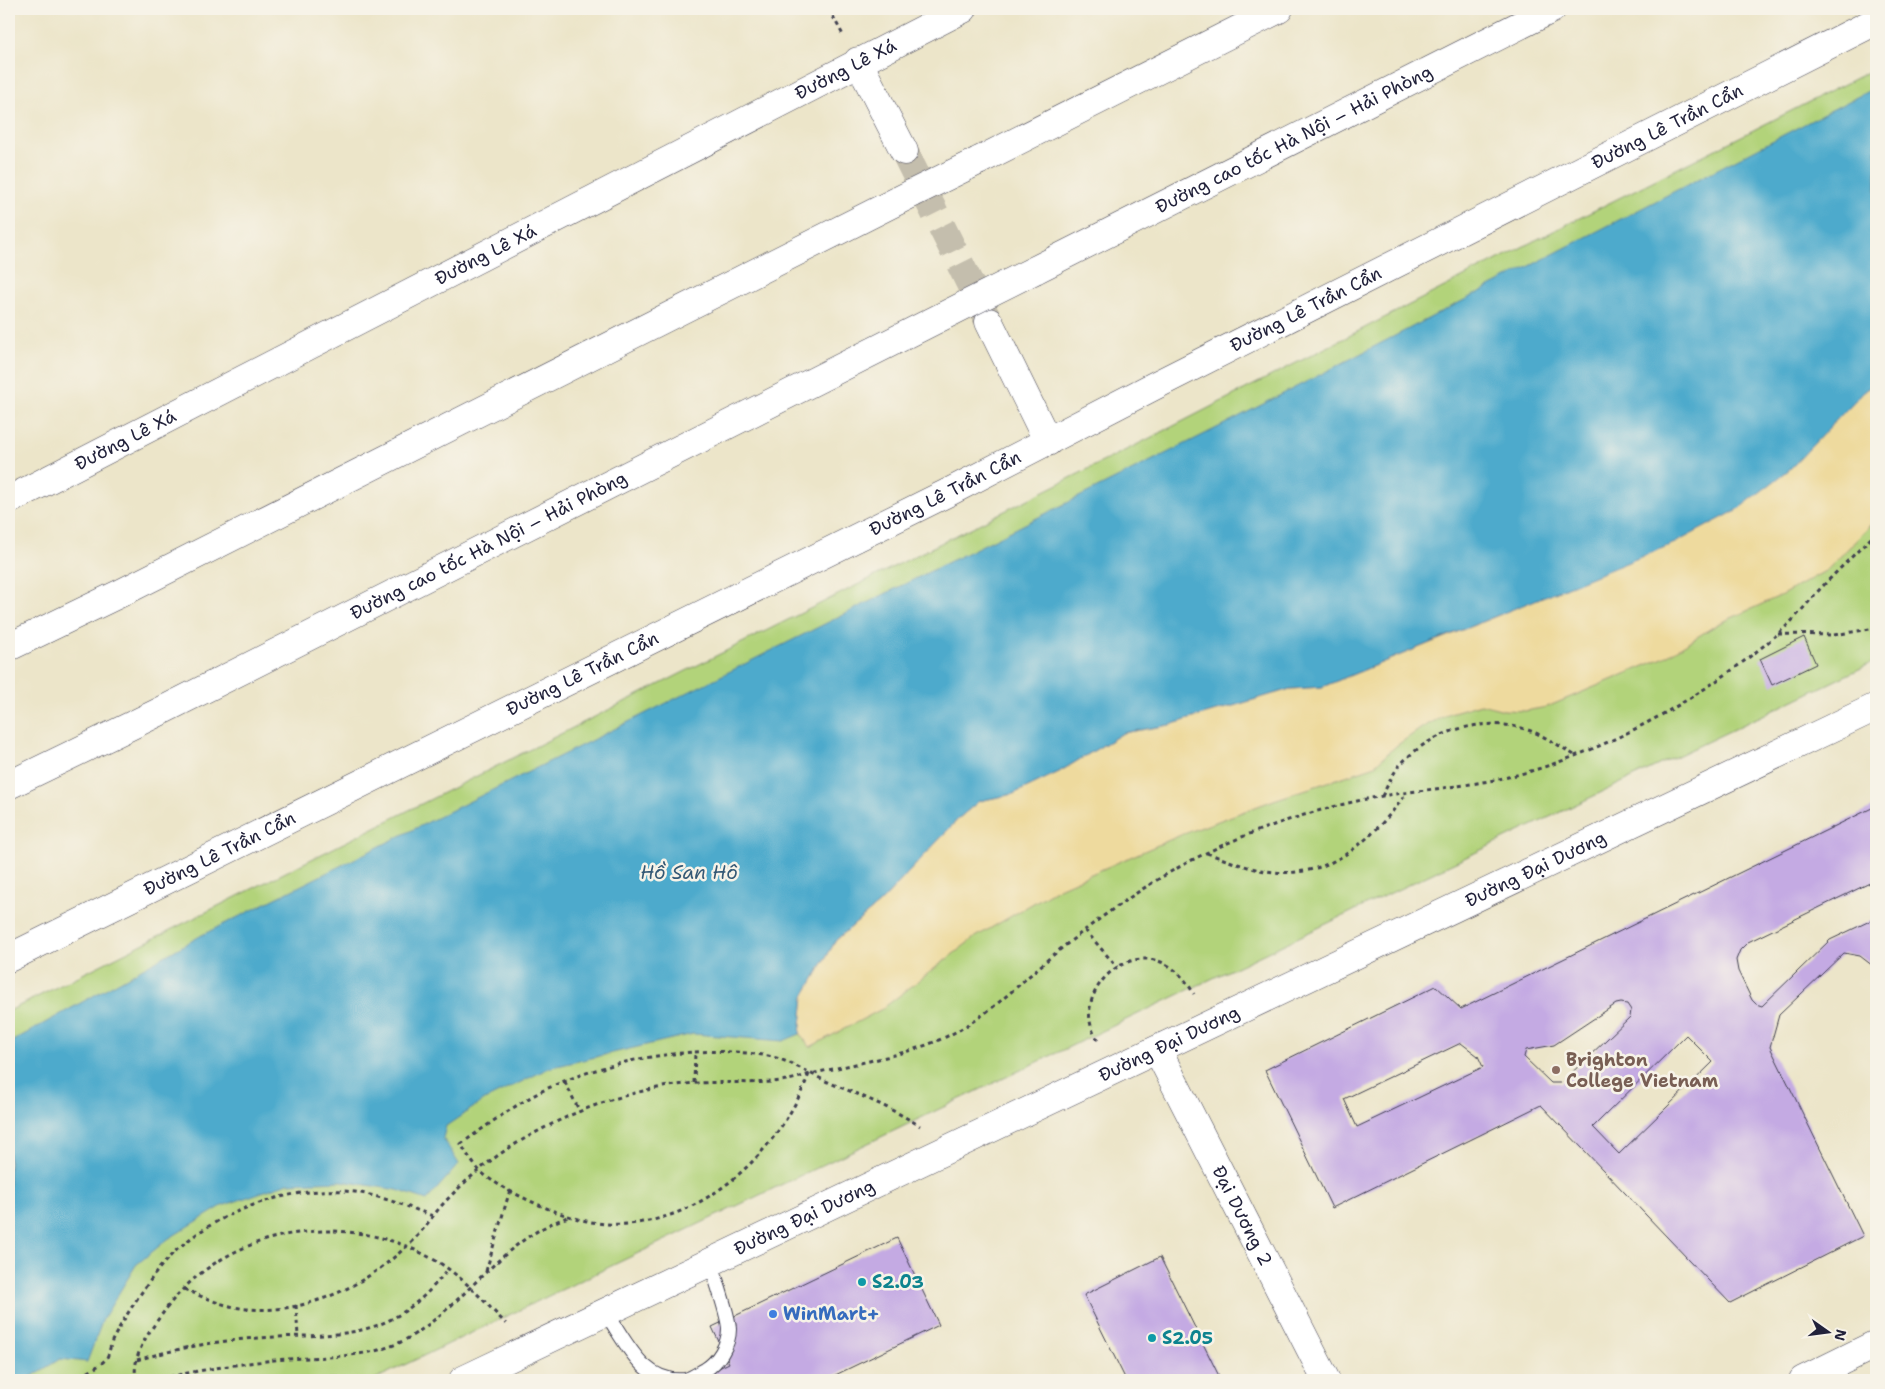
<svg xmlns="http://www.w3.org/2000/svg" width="1885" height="1389" font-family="'Shantell Sans',sans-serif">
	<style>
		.green { fill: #b2d37a; stroke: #6a7a5a }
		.sand { fill: #eeda9e; stroke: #887e6c }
		.water { fill: #4daacc; stroke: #386684 }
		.building { fill: #c4aae3; fill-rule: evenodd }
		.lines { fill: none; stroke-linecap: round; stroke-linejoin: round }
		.secondary-tunnel { stroke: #c4bead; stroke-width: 28; stroke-dasharray: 28 14; stroke-linecap: butt }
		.service-casing { stroke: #403f50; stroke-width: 16 }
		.minor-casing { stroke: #403f50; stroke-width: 29 }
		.secondary-casing { stroke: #403f50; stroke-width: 29 }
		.motorway-casing { stroke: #403f50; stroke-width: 29 }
		.path { stroke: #403f50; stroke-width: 3; stroke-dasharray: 4 4; stroke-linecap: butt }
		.service { stroke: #fff; stroke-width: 14 }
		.minor { stroke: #fff; stroke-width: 28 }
		.secondary { stroke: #fff; stroke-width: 28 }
		.motorway { stroke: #fff; stroke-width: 28 }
		.motorway-bridge-casing { stroke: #403f50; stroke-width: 29; stroke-linecap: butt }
		.motorway-bridge { stroke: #fff; stroke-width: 28 }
		.education-dot { fill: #8d6e63; stroke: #f7f3e8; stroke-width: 2 }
		.culture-dot { fill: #0f9aa8; stroke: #f7f3e8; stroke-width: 2 }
		.shop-dot { fill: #3f7fe0; stroke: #f7f3e8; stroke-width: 2 }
		.labels { text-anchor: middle; stroke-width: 5; stroke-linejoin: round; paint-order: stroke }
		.street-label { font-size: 18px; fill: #22223b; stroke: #f7f3e8 }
		.education-label { font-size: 18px; font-weight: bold; fill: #785e54; stroke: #f7f3e8; text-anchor: start }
		.culture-label { font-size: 18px; font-weight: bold; fill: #0d838f; stroke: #f7f3e8; text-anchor: start }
		.shop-label { font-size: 18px; font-weight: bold; fill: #366cbe; stroke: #f7f3e8; text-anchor: start }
		.water-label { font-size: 19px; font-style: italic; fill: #335875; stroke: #f7f3e8 }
	</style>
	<rect width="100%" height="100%" fill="#f7f3e8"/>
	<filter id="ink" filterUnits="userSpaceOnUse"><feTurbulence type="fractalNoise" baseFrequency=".02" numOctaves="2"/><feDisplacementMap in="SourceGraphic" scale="10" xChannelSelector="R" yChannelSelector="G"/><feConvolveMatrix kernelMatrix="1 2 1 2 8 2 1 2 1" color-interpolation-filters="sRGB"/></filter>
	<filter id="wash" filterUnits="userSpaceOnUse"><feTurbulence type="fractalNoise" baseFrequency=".0096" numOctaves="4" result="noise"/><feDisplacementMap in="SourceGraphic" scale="20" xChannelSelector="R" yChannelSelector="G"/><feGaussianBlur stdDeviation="1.12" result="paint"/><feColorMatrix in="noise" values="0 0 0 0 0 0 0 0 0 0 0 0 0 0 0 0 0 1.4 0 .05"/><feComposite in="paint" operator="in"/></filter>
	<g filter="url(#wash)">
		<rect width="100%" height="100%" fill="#ece5c9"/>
		<path class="green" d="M1876 68V661L373 1380H9V1011L1160 433 1530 243Z"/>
		<path class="sand" d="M1876 383V520L1827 570 1780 596 1718 624 1663 658 1547 707 1525 711 1504 710 1481 704 1450 713 1423 727 1396 746 1373 767 1274 800 1181 835 1059 888 974 938 882 1009 810 1047 800 1034 804 996 836 940 881 902 959 818 979 801 1013 794 1059 772 1123 733 1169 725 1290 689 1322 687 1504 613Z"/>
		<path class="water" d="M1876 87V383L1864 391 1790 469 1737 510 1675 543 1322 687 1290 689 1169 725 1123 733 1059 772 1013 794 979 801 959 818 881 902 836 940 804 996 800 1034 783 1041 693 1034 549 1068 483 1101 446 1126 443 1138 459 1164 427 1200 397 1190 342 1181 288 1183 222 1206 168 1239 136 1265 103 1319 87 1362 60 1359 26 1380H9V1043L202 935 1213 430Z"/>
		<g id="blocks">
			<path class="building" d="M1804 637 1816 664 1772 685 1760 659Z
				M1876 806V880L1748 942 1740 950 1736 960 1738 971 1752 1000 1756 1004 1762 1006 1830 940 1876 918V973L1873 966 1860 956 1844 953 1779 1015 1770 1047 1863 1236 1730 1303 1541 1105 1332 1208 1265 1070 1436 986 1461 1009ZM1621 1003 1627 1004 1631 1010 1630 1017 1561 1083H1551L1524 1057 1526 1050 1554 1045 1616 1004ZM1686 1035 1713 1062 1619 1154 1593 1127ZM1461 1043 1478 1056 1483 1067 1357 1127 1344 1099Z
				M897 1238 939 1325 825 1380H694L729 1363 712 1327Z
				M1160 1257 1221 1380H1126L1084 1295Z"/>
		</g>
	</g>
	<g filter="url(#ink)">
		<use href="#blocks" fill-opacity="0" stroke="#403f50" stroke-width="1"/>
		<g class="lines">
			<path class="secondary-tunnel" d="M904 151 988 320"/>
			<g class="service-casing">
				<path id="service" d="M606 1313C626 1341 643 1385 685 1380 691 1379 699 1373 705 1370 718 1362 729 1345 729 1329 729 1316 715 1278 711 1263"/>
			</g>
			<g class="minor-casing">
				<g id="minor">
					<path id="s1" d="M1158 1051 1326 1380"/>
					<path id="s2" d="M463 1380 1876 707"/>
					<path d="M1803 1380 1876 1344"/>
				</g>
			</g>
			<g class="secondary-casing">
				<g id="secondary">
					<path d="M858 61 904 151"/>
					<path d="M989 322 1048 442"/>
					<path id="s3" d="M9 500 963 9"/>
					<path id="s4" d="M9 958 949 492 1156 385 1876 21"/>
				</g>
			</g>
			<g class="motorway-casing">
				<g id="motorway">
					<path d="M978 161 1279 9"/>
					<path id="s5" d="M1035 270 1552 9"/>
					<path d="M9 647 123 592 913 193"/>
					<path id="s6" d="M9 785 157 713 967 304"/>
				</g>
			</g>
			<path class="path" d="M829 9 843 35
				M1778 634 1834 635 1876 628
				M1382 796C1387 787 1392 775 1399 766 1430 731 1482 715 1528 730 1545 736 1561 747 1576 756
				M1207 853C1229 861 1251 870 1274 872 1333 878 1374 837 1406 794
				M1085 930 1117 967
				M1098 1040C1062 991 1149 913 1194 994
				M809 1074C778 1155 697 1230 606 1224 584 1222 563 1215 544 1207 525 1199 492 1184 478 1169 472 1162 466 1153 461 1144 486 1126 512 1107 540 1092 606 1059 700 1042 773 1057 790 1061 817 1078 835 1085 865 1097 893 1109 920 1126
				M565 1082 580 1112
				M694 1083 695 1052
				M486 1271 510 1190
				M184 1289C205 1298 225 1307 248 1309 310 1314 369 1284 412 1241 424 1230 432 1216 443 1204 454 1192 466 1181 478 1171 500 1152 526 1137 552 1124 596 1102 650 1085 700 1083 728 1081 759 1085 787 1080 796 1079 805 1075 815 1073 849 1065 884 1059 918 1048 978 1028 1006 995 1052 956 1100 917 1149 881 1204 854 1259 827 1328 805 1388 795 1436 788 1484 785 1531 771 1617 746 1715 690 1782 630 1797 617 1808 602 1821 588 1839 569 1858 551 1876 533
				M296 1305 298 1336
				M137 1360C172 1350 209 1342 245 1339 334 1331 386 1349 448 1269
				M74 1380C83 1375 99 1367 106 1359 109 1355 110 1347 112 1341 124 1318 139 1295 155 1274 197 1216 291 1181 361 1193 386 1198 409 1207 433 1216
				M136 1380C131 1354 151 1329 166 1309 226 1228 342 1209 429 1257 460 1273 483 1300 506 1324
				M154 1380C191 1372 229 1365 266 1361 312 1355 369 1362 410 1337 469 1301 502 1239 568 1217"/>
			<use href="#service" class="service"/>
			<use href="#minor" class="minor"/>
			<use href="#secondary" class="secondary"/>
			<use href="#motorway" class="motorway"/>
			<g class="motorway-bridge-casing">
				<path id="motorway-bridge" d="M913 193 978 161
					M967 304 1035 270"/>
			</g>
			<use href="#motorway-bridge" class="motorway-bridge"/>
		</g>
	</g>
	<circle class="education-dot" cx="1556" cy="1070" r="5"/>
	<g class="culture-dot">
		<circle cx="862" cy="1282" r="5"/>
		<circle cx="1152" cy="1338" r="5"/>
	</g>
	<circle class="shop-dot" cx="773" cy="1314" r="5"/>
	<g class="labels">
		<g class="street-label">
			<text dy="6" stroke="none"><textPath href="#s3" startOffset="941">Đường Lê Xá</textPath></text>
			<text dy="6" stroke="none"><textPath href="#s4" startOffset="1855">Đường Lê Trần Cẩn</textPath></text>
			<text dy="6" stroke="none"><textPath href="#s5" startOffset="290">Đường cao tốc Hà Nội – Hải Phòng</textPath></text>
			<text dy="6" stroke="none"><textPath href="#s3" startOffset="536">Đường Lê Xá</textPath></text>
			<text dy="6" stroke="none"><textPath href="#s4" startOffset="1450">Đường Lê Trần Cẩn</textPath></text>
			<text dy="6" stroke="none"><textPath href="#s3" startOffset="131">Đường Lê Xá</textPath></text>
			<text dy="6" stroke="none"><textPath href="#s4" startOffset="1045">Đường Lê Trần Cẩn</textPath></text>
			<text dy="6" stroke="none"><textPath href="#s6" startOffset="536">Đường cao tốc Hà Nội – Hải Phòng</textPath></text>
			<text dy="6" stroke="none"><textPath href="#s4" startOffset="640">Đường Lê Trần Cẩn</textPath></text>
			<text dy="6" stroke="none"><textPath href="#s4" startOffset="235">Đường Lê Trần Cẩn</textPath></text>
			<text dy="6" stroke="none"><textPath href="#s2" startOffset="1188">Đường Đại Dương</textPath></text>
			<text dy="6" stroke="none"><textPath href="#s2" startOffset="782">Đường Đại Dương</textPath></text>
			<text dy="6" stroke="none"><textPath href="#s1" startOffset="185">Đại Dương 2</textPath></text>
			<text dy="6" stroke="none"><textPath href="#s2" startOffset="378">Đường Đại Dương</textPath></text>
		</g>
		<g class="education-label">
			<text x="1566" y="1066">Brighton<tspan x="1566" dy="21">College Vietnam</tspan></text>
		</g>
		<g class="culture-label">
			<text x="872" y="1288">S2.03</text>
			<text x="1162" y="1344">S2.05</text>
		</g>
		<g class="shop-label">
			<text x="783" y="1320">WinMart+</text>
		</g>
		<g class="water-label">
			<text x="689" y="879">Hồ San Hô</text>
		</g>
	</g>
	<rect width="1885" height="1389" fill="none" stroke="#f7f3e8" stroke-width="30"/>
	<g transform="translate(1828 1332) rotate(104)" stroke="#f7f3e8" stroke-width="4" paint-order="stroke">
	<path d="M0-4L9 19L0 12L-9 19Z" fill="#22223b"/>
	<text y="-8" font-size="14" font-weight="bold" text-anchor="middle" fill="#22223b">N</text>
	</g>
</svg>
